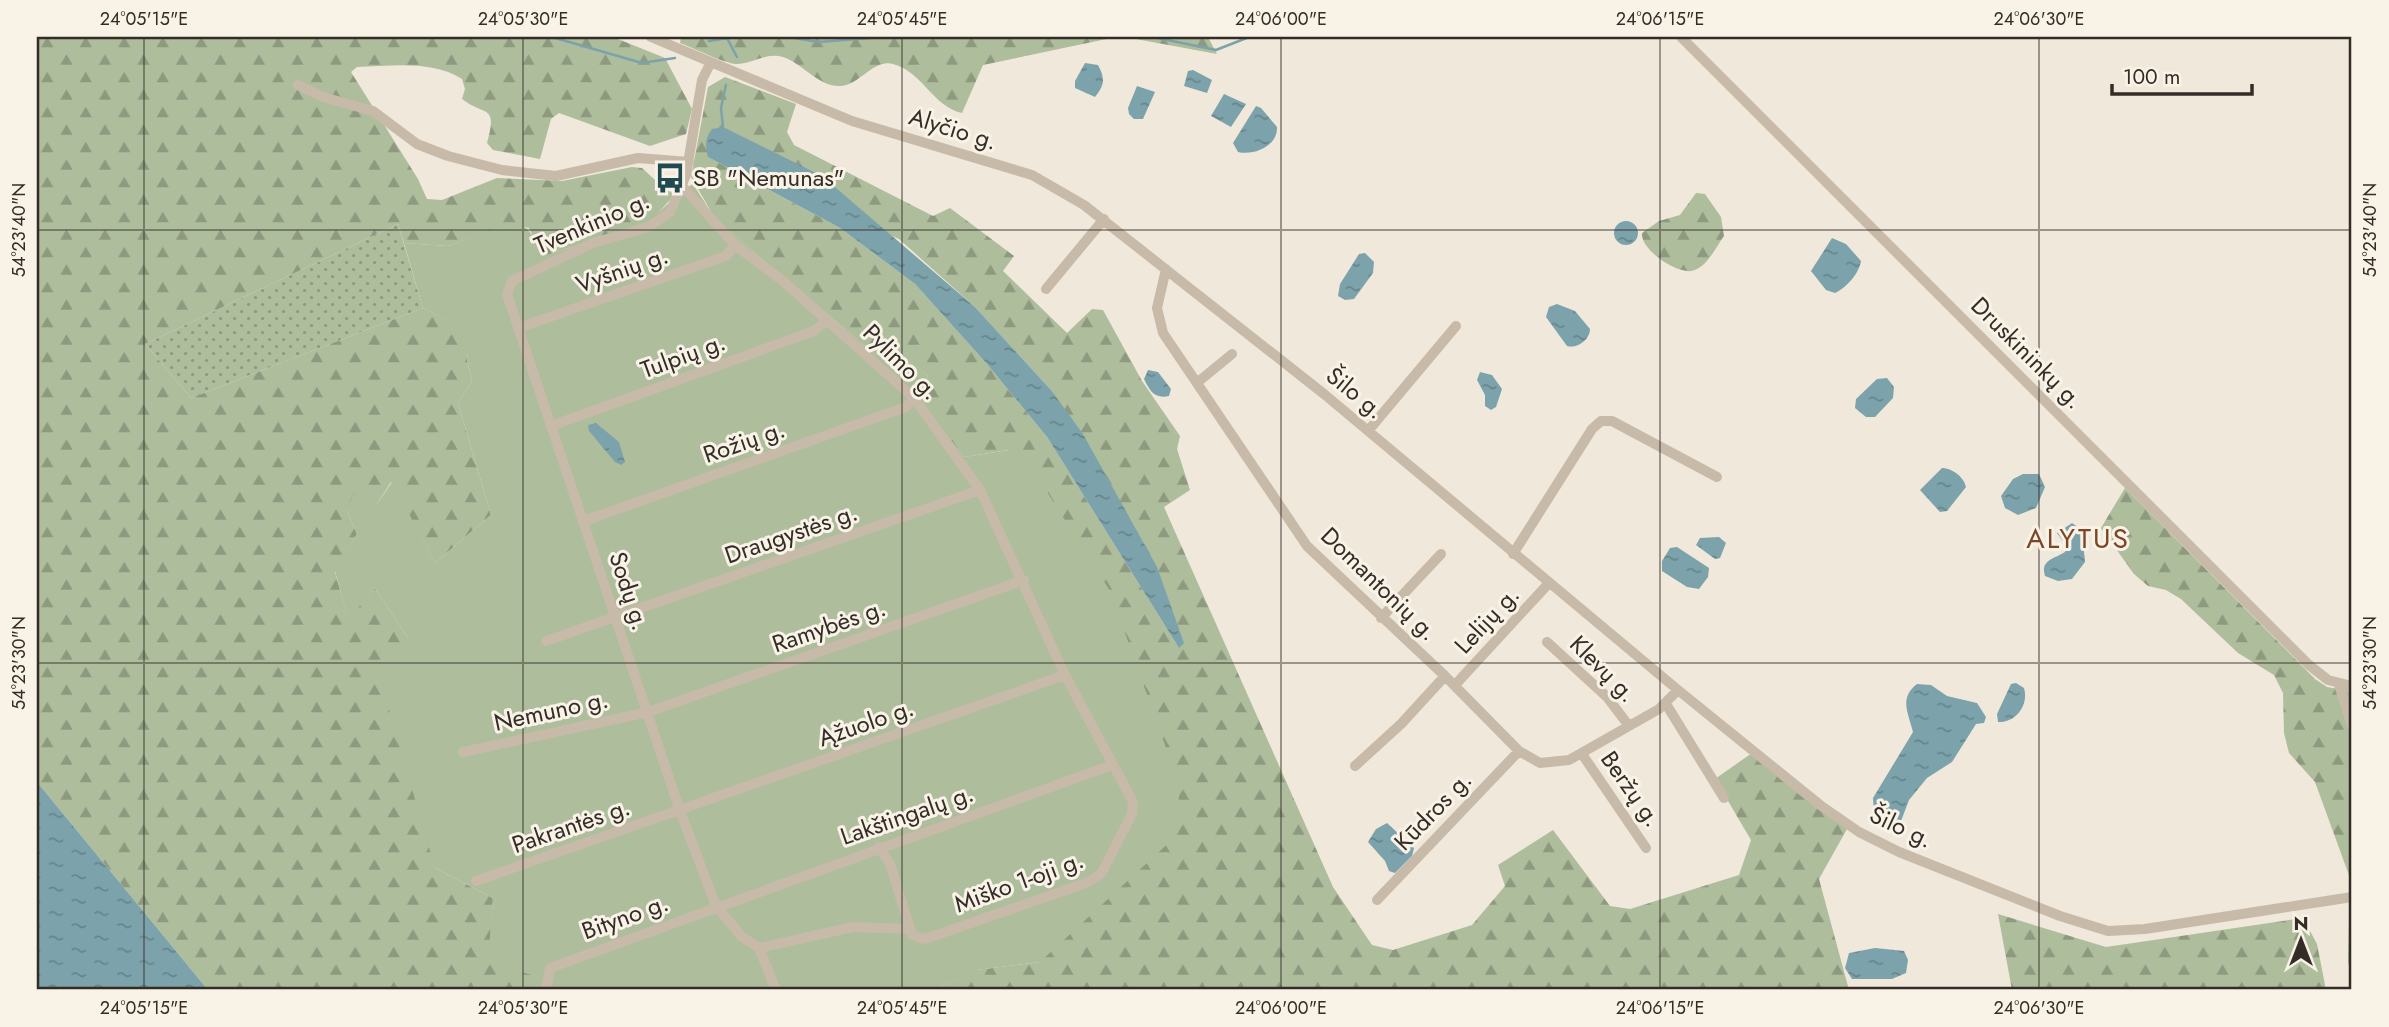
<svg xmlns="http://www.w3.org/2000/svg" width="2389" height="1027" font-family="Jost,sans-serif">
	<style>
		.grass { fill: url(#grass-dots) }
		.forest { fill: url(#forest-firs); fill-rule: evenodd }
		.garden { fill: #aebd9c }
		.water { fill: url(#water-ripples) }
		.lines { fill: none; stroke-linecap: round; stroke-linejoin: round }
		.stream { stroke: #7ca3ab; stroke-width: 2.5 }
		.minor { stroke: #c7baa8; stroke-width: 10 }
		.ticks { fill: none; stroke: #342d27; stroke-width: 2; stroke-opacity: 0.45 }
		.labels { text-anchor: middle; stroke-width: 6; stroke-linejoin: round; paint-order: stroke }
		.street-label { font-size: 24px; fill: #342d27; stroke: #f8f2e7 }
		.poi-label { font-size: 24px; fill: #342d27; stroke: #f8f2e7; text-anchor: start }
		.quarter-label { font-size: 28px; letter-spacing: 2px; fill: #7d4626; stroke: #f8f2e7 }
		.neatline { fill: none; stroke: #342d27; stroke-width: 2.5 }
		.ticks-label { font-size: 18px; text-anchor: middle; fill: #342d27 }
	</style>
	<defs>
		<pattern id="grass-dots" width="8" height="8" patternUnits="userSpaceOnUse" patternTransform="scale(1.75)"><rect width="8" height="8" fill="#aebd9c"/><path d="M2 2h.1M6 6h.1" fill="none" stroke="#8e9a7f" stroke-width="1.8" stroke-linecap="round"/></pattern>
		<pattern id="forest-firs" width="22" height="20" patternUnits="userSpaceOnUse" patternTransform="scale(1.75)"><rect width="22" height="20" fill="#aebd9c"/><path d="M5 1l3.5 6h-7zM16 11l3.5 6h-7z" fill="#8e9a7f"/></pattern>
		<pattern id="water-ripples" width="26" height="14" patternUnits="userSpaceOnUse" patternTransform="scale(1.75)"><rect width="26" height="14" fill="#7ca3ab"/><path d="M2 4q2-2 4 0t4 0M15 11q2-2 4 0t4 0" fill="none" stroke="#66858b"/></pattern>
	</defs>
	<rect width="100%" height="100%" fill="#f0e8db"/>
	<path class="grass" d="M398 224 423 308 191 398 145 344Z"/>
	<path class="forest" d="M37 37H613L665 58 692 109 686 134 650 146 559 113 551 119 540 159 493 150 487 143C498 103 485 117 462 99L465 89 462 79C432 60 392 66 357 67L351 72 418 179 427 199 442 200 497 178 562 181 632 167 642 168 665 189 675 194 654 218 644 223 548 255 540 251 529 228 510 224 448 246 404 243 398 224 145 344 191 398 423 308 471 332 467 359 472 381 458 403 491 515 435 563 391 482 377 504 346 509 357 534 335 572 348 618 375 588 408 638 435 868 493 898 489 961 542 978 539 990H208L37 782Z
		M681 37H1116L983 65 962 113C932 106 923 72 893 64 873 59 860 85 841 86 820 88 802 63 783 57 765 52 753 64 736 64 723 63 694 48 680 43Z
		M1125 37H1208L1217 54Z
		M725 77 796 104 787 132 794 145 933 216 950 208 1014 256 1003 271 1067 333 1092 309 1103 310 1142 381 1180 436 1177 449 1190 490 1164 507 1333 887 1372 945 1393 950 1472 925 1505 886 1498 865 1553 830 1610 906 1630 909 1739 875 1751 840 1715 779 1752 753 1847 829 1819 879 1849 990H934L976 970 1040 962 1008 450 964 457 916 396 928 376 892 347 876 355 716 220 691 177 708 87ZM708 157 899 239 975 307 1051 390 1179 648 1047 437 987 364 915 284 840 228Z
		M1696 193 1705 194 1721 217 1724 236C1716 247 1708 265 1695 270 1680 277 1640 250 1642 233L1659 221 1680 215Z
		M2125 488 2315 679 2327 687 2352 691V983L2348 961 2350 878 2315 782 2289 753 2284 733 2283 693 2274 675 2238 653 2181 599 2166 590 2148 586 2134 574 2101 528Z
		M1998 914 2106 947 2303 918 2317 944 2326 990H2012Z"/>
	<path class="garden" d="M693 184 716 220 876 355 892 346 928 376 917 396 964 457 1009 450 1040 481 1110 591 1180 787 1174 838 1040 962 977 970 934 990H539L541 978 488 961 493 898 435 868 379 675 408 638 375 588 348 619 335 571 357 534 346 509 359 484 377 504 392 482 435 563 491 515 458 403 472 381 467 359 470 332 423 308 404 243 448 246 511 223C535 224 531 244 548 255L644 223C663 213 672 195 693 184Z"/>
	<path class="water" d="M1085 63 1098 65C1105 78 1105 85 1095 97L1075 88V81Z
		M1193 70 1212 80 1207 93 1184 86 1188 71Z
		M1137 86 1155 92 1143 119H1134L1129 114 1128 108Z
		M1224 94 1246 104 1231 127 1211 116Z
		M1256 106 1261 108 1277 127C1278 146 1254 156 1238 152L1233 143Z
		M723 127 822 176 975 307 1051 390 1083 434 1157 567 1184 643 1179 648 1047 437 987 364 915 284 840 228 708 157C705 146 705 138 712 129Z
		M1614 233a12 12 0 1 1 24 0a12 12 0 1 1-24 0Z
		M1832 238 1846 244 1861 261C1859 274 1846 288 1835 293L1826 290 1811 271Z
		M1365 253 1374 262 1373 273 1354 299 1345 300 1338 296 1340 284 1359 254Z
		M1557 304 1575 311 1590 329C1590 339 1578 349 1567 346L1546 317 1549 307Z
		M1148 370 1158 372 1171 389 1169 396C1154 399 1150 391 1144 379Z
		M1480 372 1492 375 1502 389 1496 407 1491 410 1485 406V395L1477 380Z
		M1887 378 1894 387 1893 398 1875 417H1866L1855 408 1856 399 1877 379Z
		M596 423 619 442 625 462 621 465 615 462 589 431 588 425Z
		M1942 468C1952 468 1964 477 1966 487L1947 511 1940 512 1920 490Z
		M2023 474H2039L2045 487 2036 508 2018 515 2005 508 2001 496 2013 479Z
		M2072 523 2082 530 2085 562 2072 579 2058 581 2045 576C2040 560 2054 559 2065 552L2066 545 2057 533Z
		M1719 537 1726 543 1720 558 1715 559 1696 545 1700 538Z
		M1677 547 1709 568 1708 577 1699 589 1687 587 1662 571V561L1670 548Z
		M2016 683 2024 688C2029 705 2016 723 1998 722L1997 714 2011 684Z
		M1917 684 1931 685 1947 696 1977 703 1986 717 1984 723 1976 724 1952 762 1927 778 1909 800 1901 821 1883 819 1874 812 1873 798 1913 732C1908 712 1899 698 1917 684Z
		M37 782 208 990H37Z
		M1387 823 1414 848 1412 856 1395 873 1389 871 1385 861 1368 842 1376 829Z
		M1875 948 1904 951 1908 960 1906 973 1892 979H1852L1845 968 1849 953Z"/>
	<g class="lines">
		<path class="stream" d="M552 37 642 63 675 58
			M789 37 818 42 884 37
			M960 37H966
			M1153 37 1216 50 1249 37
			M727 38 737 57
			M709 41 734 37
			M723 127 721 108 726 85"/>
		<path class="minor" d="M651 37 852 121 1032 175 1084 205 1324 394 1678 690 1820 805 1859 832 1899 852 2060 916 2108 931 2145 929 2352 897
			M1681 37 2309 665 2328 680 2352 686
			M711 62 702 80 686 175 670 212 649 227 593 243 512 281 507 294 680 811 716 906 742 937 759 948 776 990
			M298 85 323 97 373 111 417 144 448 156 502 170 556 176 638 158 689 162
			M683 187 735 245 783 281 914 398 980 490 1065 675 1133 802 1132 814 1101 874 1086 883 925 939 912 935 890 864 879 847
			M1166 269 1157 308 1163 333 1307 546 1445 676 1519 751 1540 763 1569 760 1659 709 1678 690
			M1046 289 1104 219
			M518 328 726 256 735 245
			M1198 382 1232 354
			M551 426 814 331 827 320
			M1368 431 1456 326
			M584 521 906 407 914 398
			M1513 554 1592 429 1601 421H1612L1717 477
			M1381 618 1441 554
			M546 641 980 490
			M1547 642 1607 697 1629 726
			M1455 685 1549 583
			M2339 685 2352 726
			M1666 704 1724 798
			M463 752 648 712 1024 580
			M1582 754 1646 848
			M1355 766 1401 724 1445 676
			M476 881 1065 675
			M1377 900 1519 751
			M759 948 853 927 910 929
			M546 990 550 968 1112 765"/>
	</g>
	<path class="ticks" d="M144 37V990M523 37V990M902 37V990M1281 37V990M1660 37V990M2039 37V990M37 230H2352M37 663H2352"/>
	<defs>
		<g id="bus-bare" transform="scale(2.415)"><path d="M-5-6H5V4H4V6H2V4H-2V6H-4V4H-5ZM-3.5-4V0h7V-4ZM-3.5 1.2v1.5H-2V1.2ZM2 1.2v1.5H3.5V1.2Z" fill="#204952" stroke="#f8f2e7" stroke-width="2.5" paint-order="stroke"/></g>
	</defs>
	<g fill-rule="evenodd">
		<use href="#bus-bare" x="670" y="178"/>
	</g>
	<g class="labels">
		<g class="street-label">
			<text transform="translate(953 129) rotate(17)" y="8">Alyčio g.</text>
			<text transform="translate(592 223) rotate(-23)" y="8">Tvenkinio g.</text>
			<text transform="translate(622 270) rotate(-19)" y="8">Vyšnių g.</text>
			<text transform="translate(2027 353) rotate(45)" y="8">Druskininkų g.</text>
			<text transform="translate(683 356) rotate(-20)" y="8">Tulpių g.</text>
			<text transform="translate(901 362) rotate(45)" y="8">Pylimo g.</text>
			<text transform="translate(1355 393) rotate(39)" y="8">Šilo g.</text>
			<text transform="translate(744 442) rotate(-19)" y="8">Rožių g.</text>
			<text transform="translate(791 534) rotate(-19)" y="8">Draugystės g.</text>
			<text transform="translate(1379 584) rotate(44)" y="8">Domantonių g.</text>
			<text transform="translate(629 591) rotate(72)" y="8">Sodų g.</text>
			<text transform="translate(1487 620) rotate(-47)" y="8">Lelijų g.</text>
			<text transform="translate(829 626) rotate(-19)" y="8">Ramybės g.</text>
			<text transform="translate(1603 669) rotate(45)" y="8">Klevų g.</text>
			<text transform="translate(551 711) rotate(-12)" y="8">Nemuno g.</text>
			<text transform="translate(866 723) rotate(-19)" y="8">Ąžuolo g.</text>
			<text transform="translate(1631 789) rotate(55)" y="8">Beržų g.</text>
			<text transform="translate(1433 811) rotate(-46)" y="8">Kūdros g.</text>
			<text transform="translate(907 815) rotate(-19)" y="8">Lakštingalų g.</text>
			<text transform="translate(571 826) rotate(-19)" y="8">Pakrantės g.</text>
			<text transform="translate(1901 827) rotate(25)" y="8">Šilo g.</text>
			<text transform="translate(1019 882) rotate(-20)" y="8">Miško 1-oji g.</text>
			<text transform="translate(625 917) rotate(-20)" y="8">Bityno g.</text>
		</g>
		<g class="poi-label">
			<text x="693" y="186">SB "Nemunas"</text>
		</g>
		<g class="quarter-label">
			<text x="2078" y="548">ALYTUS</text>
		</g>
	</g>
	<rect width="2389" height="1027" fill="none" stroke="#f8f2e7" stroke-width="77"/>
	<g transform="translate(2301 940)" stroke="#f8f2e7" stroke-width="5" paint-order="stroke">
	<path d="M0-5L12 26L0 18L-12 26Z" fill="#342d27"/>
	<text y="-10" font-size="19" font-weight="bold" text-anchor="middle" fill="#342d27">N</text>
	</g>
	<path d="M2112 84v10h140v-10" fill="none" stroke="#342d27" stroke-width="3.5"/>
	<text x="2123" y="84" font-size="21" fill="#342d27" stroke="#f8f2e7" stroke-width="5" paint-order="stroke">100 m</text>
	<rect x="38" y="38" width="2312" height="950" class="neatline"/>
	<g class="ticks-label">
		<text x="144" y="25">24°05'15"E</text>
		<text x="523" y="25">24°05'30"E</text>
		<text x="902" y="25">24°05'45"E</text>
		<text x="1281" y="25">24°06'00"E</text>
		<text x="1660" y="25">24°06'15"E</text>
		<text x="2039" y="25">24°06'30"E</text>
		<text transform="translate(19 230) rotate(-90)" y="6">54°23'40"N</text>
		<text transform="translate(2370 230) rotate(-90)" y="6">54°23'40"N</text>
		<text transform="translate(19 663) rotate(-90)" y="6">54°23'30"N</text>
		<text transform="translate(2370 663) rotate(-90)" y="6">54°23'30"N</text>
		<text x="144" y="1014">24°05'15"E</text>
		<text x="523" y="1014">24°05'30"E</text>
		<text x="902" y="1014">24°05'45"E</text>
		<text x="1281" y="1014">24°06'00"E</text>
		<text x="1660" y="1014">24°06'15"E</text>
		<text x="2039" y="1014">24°06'30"E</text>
	</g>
</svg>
